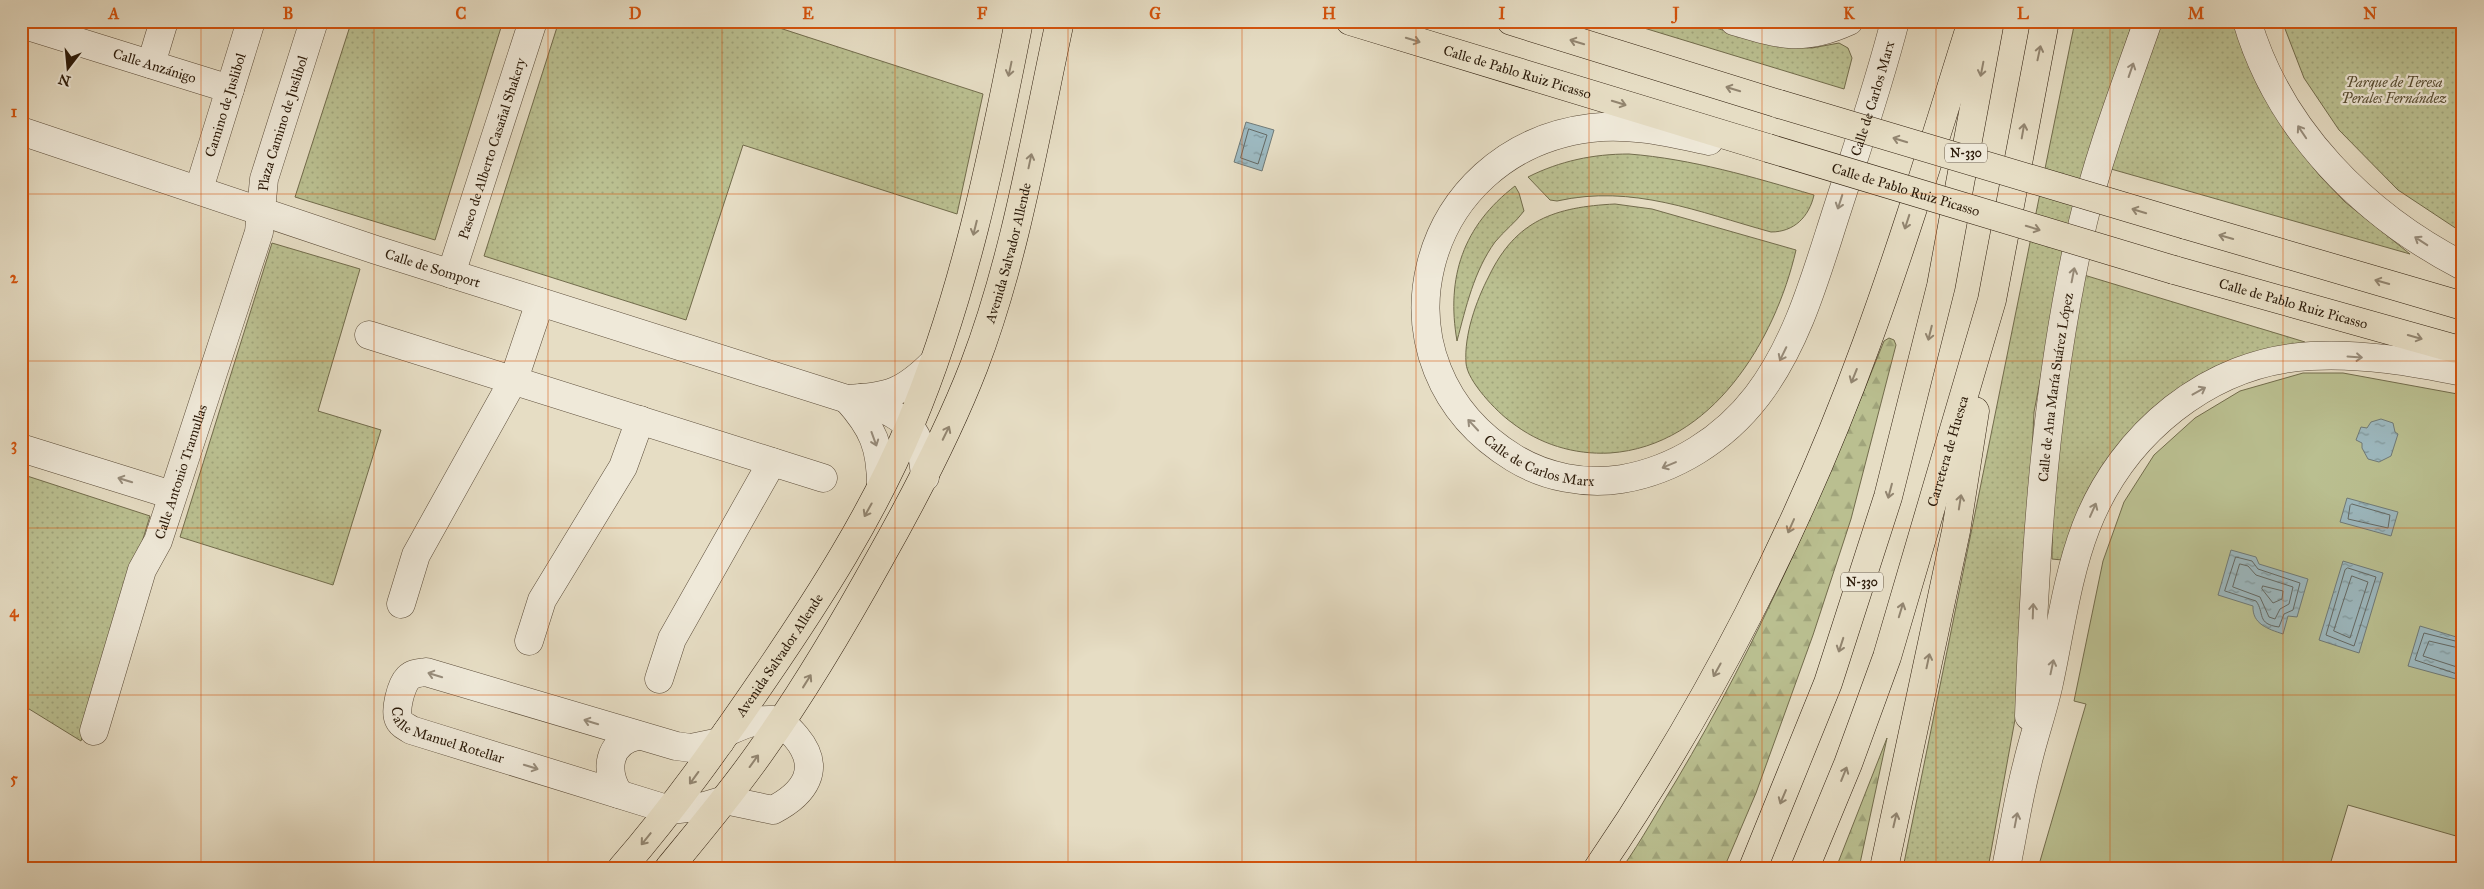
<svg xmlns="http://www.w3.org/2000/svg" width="2484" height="889" font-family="'IM FELL Great Primer',serif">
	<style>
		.grass { fill: url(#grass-dots); stroke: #726c4c }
		.forest { fill: url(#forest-firs); stroke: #726c4c }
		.pitch { fill: #babf90; stroke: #726c4c }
		.water { fill: url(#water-ripples); stroke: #6f7976 }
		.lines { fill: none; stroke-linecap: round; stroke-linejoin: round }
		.shore { stroke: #646964; stroke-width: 1 }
		.minor-casing { stroke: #5a4b38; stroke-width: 29 }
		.major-casing { stroke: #2b1a09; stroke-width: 29 }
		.highway-casing { stroke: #2b1a09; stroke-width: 29 }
		.minor { stroke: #efe9d9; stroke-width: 28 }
		.major { stroke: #e6ddc4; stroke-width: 28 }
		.highway { stroke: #e6ddc4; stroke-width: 28 }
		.major-bridge-casing { stroke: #2b1a09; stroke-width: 29; stroke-linecap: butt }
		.major-bridge { stroke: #e6ddc4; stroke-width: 28 }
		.oneway { stroke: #928570 }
		.oneway2 { stroke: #978c7b }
		.grid { fill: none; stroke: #d5530c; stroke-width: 1; stroke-opacity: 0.55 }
		.labels { text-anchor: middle; stroke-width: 4.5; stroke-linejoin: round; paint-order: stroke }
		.shield { fill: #efe9d9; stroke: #665847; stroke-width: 1 }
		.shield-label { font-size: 12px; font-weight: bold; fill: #2b1a09 }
		.street-label { font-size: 14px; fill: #2b1a09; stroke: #efe9d9 }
		.park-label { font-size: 14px; font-style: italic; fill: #564c32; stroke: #efe9d9 }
		.neatline { fill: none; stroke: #d5530c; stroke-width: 2 }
		.grid-label { font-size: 16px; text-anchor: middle; font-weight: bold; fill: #d5530c }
	</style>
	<defs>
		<pattern id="grass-dots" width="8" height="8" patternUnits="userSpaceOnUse" patternTransform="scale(1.25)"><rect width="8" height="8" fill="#babf90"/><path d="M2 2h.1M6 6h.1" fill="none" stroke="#a0a47b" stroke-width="1.8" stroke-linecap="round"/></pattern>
		<pattern id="forest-firs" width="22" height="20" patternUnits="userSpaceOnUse" patternTransform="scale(1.25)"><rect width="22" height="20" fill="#babf90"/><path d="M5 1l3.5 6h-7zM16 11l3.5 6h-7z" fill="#a0a47b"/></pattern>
		<pattern id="water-ripples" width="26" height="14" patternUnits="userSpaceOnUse" patternTransform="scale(1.25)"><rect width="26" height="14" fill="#9cb8bf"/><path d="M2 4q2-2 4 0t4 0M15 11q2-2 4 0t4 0" fill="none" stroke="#7f9599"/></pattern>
	</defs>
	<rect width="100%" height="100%" fill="#e6ddc4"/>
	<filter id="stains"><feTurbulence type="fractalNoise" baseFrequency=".004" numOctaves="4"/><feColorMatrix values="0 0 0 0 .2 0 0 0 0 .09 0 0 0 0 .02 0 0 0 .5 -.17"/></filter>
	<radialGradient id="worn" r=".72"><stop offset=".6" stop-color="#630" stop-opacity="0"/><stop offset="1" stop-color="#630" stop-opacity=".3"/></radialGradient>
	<path class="grass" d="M354 21H503L435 240 295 197 351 23Z
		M559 21H758L983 94 957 214 743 145 686 320 484 256Z
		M1621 21H1692L1777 46 1812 48 1839 43 1848 48 1852 58 1844 89Z
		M2075 21H2133L2092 147 2057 293 2034 412 2023 640 2016 714 1988 868H1903Z
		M2162 21H2232L2261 92 2289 137 2320 176 2345 202 2410 254 2111 169 2135 92Z
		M2282 21H2463V233L2398 190 2339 130 2304 78Z
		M1629 154C1692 159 1753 177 1814 195 1809 217 1794 232 1771 232 1698 212 1633 184 1557 201L1550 200 1528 177C1560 161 1593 154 1629 154Z
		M1515 186 1519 193 1524 211C1516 222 1504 231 1495 242 1474 271 1466 307 1457 341 1446 277 1463 226 1515 186Z
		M1615 204 1652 209 1796 250C1775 341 1712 446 1610 453 1574 455 1539 444 1511 422 1497 412 1467 381 1466 363 1464 335 1476 301 1489 276 1516 220 1555 207 1615 204Z
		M272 243 360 269 318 411 381 430 333 585 180 537Z
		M2084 275 2305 342V344L2163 400C2111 443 2081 497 2062 560L2052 559C2052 463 2069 370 2084 275Z
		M21 474 150 516 81 741 21 704Z"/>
	<path class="forest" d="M1889 338 1894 340 1896 345 1851 519 1813 635 1756 793 1724 868H1622C1642 840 1658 810 1676 781 1760 640 1823 493 1884 341Z
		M1887 738 1859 868H1836Z"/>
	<path class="pitch" d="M2303 373H2343L2463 395V838L2348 805 2329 868H2038L2086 704 2074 701 2103 561 2124 502 2154 455 2195 418 2240 391Z"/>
	<path class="water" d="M1246 122 1274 130 1262 171 1234 162Z
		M2381 419 2393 423 2395 432 2398 434 2391 456 2379 462 2368 459 2362 448V443L2356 440 2361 427 2367 428 2371 422Z
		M2347 498 2398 512 2391 536 2340 522Z
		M2231 550 2256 557 2259 564 2308 579 2297 617 2288 616 2283 634C2268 629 2252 624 2253 606L2218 595Z
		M2343 561 2383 573 2359 653 2319 640Z
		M2420 626 2463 639V681L2408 666Z"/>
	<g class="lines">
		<path class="shore" d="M1249 129 1267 135 1258 164 1241 158Z
			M2352 504 2390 515 2388 528 2348 519 2350 506Z
			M2236 557 2252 561 2258 569 2300 583 2293 610 2284 614 2279 627C2256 624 2265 613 2256 601L2225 591Z
			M2240 564 2248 566 2256 575 2293 587 2289 604 2280 609 2275 619 2269 617 2260 597 2233 587Z
			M2348 568 2376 577 2354 646 2326 635 2345 570Z
			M2352 576 2368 582 2350 638 2334 631Z
			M2263 586 2283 591 2282 599 2273 603 2262 589Z
			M2463 643 2424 633 2415 660 2463 676
			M2463 649 2429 641 2423 656 2463 669"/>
		<g class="minor-casing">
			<g id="minor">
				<path d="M1734 21C1781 35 1803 42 1849 21"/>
				<path d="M2247 21C2279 130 2364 215 2463 266"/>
				<path id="s1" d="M21 24 230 89"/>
				<path d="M151 64 164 21"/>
				<path id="s2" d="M21 131 376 250 847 399C888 397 903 393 933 363"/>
				<path id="s3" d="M1709 141C1670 133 1631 123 1591 128 1418 149 1362 365 1514 458 1545 477 1585 485 1622 479 1675 470 1724 439 1757 396 1799 341 1817 271 1838 207 1858 145 1879 84 1895 21"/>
				<path id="s4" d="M199 189 251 21"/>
				<path id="s5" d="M451 274 533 21"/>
				<path d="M369 335 823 478"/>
				<path d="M861 398C906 420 921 423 925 477"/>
				<path d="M847 399C873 428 881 447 881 486"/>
				<path d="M21 448 172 495"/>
				<path d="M401 604 416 555 514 379 540 302"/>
				<path d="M529 641 542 600 623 467 640 420"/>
				<path d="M659 679 672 639 772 462"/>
				<path id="s6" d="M2029 716C2035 549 2045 386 2083 222 2099 154 2125 87 2148 21"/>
				<path id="s7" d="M94 731 142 570 158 541 259 232 264 179 314 21"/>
				<path id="s8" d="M720 742 691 748 676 746 426 672C419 673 413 673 408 678 401 685 394 712 399 720 401 725 407 727 411 730L670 810 705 806 725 800 773 810C804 794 823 769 796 737 789 729 782 721 772 720 755 719 741 726 727 732"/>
				<path d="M619 794C604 771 608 742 637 736"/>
				<path d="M2006 868C2013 834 2018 799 2027 765 2033 738 2043 711 2049 683 2060 632 2067 576 2086 527 2122 434 2209 361 2311 356 2362 353 2413 362 2463 372"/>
			</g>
		</g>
		<g class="major-casing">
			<g id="major">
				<path id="s9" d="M1350 21 1768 148"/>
				<path d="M1511 21 1779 104"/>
				<path d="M2186 225 2463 306"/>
				<path id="s10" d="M2174 270 2463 351"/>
				<path id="s11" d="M622 868C674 808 720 743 765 677 819 598 873 514 910 425 964 296 992 159 1019 21"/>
				<path id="s12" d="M669 868C701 829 734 790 763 748 806 688 844 623 880 558 915 496 948 433 974 366 1016 256 1035 136 1060 21"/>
			</g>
		</g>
		<g class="highway-casing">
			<g id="highway">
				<path d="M1598 868C1707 708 1800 527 1866 345 1905 239 1938 129 1972 21"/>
				<path d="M1753 868 1828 683 1888 497 1941 286 1990 21"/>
				<path id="s13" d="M1805 868 1848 764 1887 657 1992 300 2045 21"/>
				<path d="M1884 868 1956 531 1975 411"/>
			</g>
		</g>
		<use href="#minor" class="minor"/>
		<use href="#major" class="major"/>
		<use href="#highway" class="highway"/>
		<g class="major-bridge-casing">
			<g id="major-bridge">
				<path d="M1779 104 2186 225"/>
				<path id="s14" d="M1768 148 2174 270"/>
			</g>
		</g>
		<use href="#major-bridge" class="major-bridge"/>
	</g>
	<defs><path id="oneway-shaft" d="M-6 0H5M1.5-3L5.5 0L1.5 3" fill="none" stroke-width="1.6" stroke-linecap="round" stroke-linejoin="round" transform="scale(1.25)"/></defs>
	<g class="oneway">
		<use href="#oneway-shaft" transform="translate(1413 40) rotate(17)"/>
		<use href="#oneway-shaft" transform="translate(1577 42) rotate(-163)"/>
		<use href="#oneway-shaft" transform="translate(2039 53) rotate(-78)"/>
		<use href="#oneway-shaft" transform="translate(1010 69) rotate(102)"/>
		<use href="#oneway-shaft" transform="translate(1982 69) rotate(101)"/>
		<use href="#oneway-shaft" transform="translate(1733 89) rotate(-163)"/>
		<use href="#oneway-shaft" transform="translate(1619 103) rotate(17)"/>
		<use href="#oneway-shaft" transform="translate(2023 131) rotate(-80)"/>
		<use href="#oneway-shaft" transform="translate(1900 140) rotate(-163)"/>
		<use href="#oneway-shaft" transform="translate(1030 161) rotate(-78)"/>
		<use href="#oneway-shaft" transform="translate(2139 211) rotate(-163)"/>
		<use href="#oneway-shaft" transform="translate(1907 222) rotate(108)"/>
		<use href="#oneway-shaft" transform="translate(975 228) rotate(104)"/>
		<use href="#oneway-shaft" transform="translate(2033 228) rotate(17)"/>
		<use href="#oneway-shaft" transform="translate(2226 237) rotate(-164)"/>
		<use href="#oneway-shaft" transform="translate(2382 282) rotate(-164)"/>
		<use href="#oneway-shaft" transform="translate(1930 333) rotate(104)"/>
		<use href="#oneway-shaft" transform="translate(2415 337) rotate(16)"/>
		<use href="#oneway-shaft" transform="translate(1854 376) rotate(112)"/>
		<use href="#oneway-shaft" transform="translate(946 433) rotate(-64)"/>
		<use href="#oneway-shaft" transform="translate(1890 491) rotate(105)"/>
		<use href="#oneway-shaft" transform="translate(1960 502) rotate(-81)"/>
		<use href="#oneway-shaft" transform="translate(868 510) rotate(119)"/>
		<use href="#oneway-shaft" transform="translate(1791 526) rotate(114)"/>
		<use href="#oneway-shaft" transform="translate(1901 610) rotate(-73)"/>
		<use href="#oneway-shaft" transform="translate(1841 645) rotate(108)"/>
		<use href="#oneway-shaft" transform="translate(1928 661) rotate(-78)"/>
		<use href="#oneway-shaft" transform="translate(1717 670) rotate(119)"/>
		<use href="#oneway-shaft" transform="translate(807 681) rotate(-58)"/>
		<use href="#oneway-shaft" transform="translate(754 761) rotate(-54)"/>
		<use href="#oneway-shaft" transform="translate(1844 774) rotate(-68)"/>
		<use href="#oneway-shaft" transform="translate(694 778) rotate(126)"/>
		<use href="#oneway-shaft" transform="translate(1783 797) rotate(113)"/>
		<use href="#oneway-shaft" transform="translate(1895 820) rotate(-77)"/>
		<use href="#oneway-shaft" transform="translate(646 839) rotate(129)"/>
	</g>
	<g class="oneway2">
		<use href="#oneway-shaft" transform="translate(2131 70) rotate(-71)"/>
		<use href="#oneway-shaft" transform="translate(2302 132) rotate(-124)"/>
		<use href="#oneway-shaft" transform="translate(1840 202) rotate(108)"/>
		<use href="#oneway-shaft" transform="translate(2421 241) rotate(-147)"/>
		<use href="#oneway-shaft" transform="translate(2073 275) rotate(-79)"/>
		<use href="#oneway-shaft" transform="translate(1783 354) rotate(116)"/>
		<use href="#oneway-shaft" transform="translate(2355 357) rotate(4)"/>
		<use href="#oneway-shaft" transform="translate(2199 391) rotate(-29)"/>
		<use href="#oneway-shaft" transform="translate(1473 425) rotate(-133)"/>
		<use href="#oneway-shaft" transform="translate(874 439) rotate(70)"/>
		<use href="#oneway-shaft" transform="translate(1669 465) rotate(157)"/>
		<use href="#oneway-shaft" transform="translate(125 480) rotate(-163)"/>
		<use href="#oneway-shaft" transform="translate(2093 510) rotate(-66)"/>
		<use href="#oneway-shaft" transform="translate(2033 611) rotate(-88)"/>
		<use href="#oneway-shaft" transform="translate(2052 667) rotate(-78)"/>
		<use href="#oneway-shaft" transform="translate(435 675) rotate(-163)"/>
		<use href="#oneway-shaft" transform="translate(591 722) rotate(-163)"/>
		<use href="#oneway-shaft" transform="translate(531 767) rotate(17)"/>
		<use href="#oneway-shaft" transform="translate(2016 820) rotate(-79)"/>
	</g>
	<path class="grid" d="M201 21V868M374 21V868M548 21V868M722 21V868M895 21V868M1068 21V868M1242 21V868M1416 21V868M1589 21V868M1762 21V868M1936 21V868M2110 21V868M2283 21V868M21 194H2463M21 361H2463M21 528H2463M21 695H2463"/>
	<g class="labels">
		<g class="shield">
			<rect x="1945" y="143.5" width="42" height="19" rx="4"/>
			<rect x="1841" y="572.5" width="42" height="19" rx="4"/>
		</g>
		<g class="shield-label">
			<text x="1966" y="157">N-330</text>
			<text x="1862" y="586">N-330</text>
		</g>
		<g class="street-label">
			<text dy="5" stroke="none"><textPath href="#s1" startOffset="140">Calle Anzánigo</textPath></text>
			<text dy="5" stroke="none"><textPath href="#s9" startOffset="175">Calle de Pablo Ruiz Picasso</textPath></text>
			<text dy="5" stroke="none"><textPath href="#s3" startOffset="1164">Calle de Carlos Marx</textPath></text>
			<text dy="5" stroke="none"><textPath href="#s4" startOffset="88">Camino de Juslibol</textPath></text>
			<text dy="5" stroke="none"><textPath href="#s7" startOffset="638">Plaza Camino de Juslibol</textPath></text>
			<text dy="5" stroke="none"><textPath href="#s5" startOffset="132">Paseo de Alberto Casañal Shakery</textPath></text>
			<text dy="5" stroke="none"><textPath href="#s14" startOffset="144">Calle de Pablo Ruiz Picasso</textPath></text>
			<text dy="5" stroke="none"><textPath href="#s12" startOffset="708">Avenida Salvador Allende</textPath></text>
			<text dy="5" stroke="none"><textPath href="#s2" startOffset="434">Calle de Somport</textPath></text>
			<text dy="5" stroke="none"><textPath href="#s10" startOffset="124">Calle de Pablo Ruiz Picasso</textPath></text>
			<text dy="5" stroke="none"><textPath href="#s6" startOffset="330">Calle de Ana María Suárez López</textPath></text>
			<text dy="5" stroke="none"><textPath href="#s13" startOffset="441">Carretera de Huesca</textPath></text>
			<text dy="5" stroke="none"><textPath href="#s3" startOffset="594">Calle de Carlos Marx</textPath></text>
			<text dy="5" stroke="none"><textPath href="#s7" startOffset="274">Calle Antonio Tramullas</textPath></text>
			<text dy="5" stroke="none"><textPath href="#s11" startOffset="265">Avenida Salvador Allende</textPath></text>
			<text dy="5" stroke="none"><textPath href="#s8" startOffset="419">Calle Manuel Rotellar</textPath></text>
		</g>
		<g class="park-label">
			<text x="2394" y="87">Parque de Teresa<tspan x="2394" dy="16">Perales Fernández</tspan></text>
		</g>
	</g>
	<rect width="2484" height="889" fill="none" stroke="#e6ddc4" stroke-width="55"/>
	<g transform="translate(68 68) rotate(196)" stroke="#efe9d9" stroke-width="4" paint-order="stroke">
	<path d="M0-4L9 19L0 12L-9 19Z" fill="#2b1a09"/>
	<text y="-8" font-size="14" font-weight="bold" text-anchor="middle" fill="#2b1a09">N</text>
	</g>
	<rect x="28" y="28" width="2428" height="834" class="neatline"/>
	<g class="grid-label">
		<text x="114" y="19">A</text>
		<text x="288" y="19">B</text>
		<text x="461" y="19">C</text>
		<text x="635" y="19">D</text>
		<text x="808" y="19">E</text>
		<text x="982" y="19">F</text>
		<text x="1155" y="19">G</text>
		<text x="1329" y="19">H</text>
		<text x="1502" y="19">I</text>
		<text x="1676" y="19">J</text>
		<text x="1849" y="19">K</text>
		<text x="2023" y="19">L</text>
		<text x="2196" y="19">M</text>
		<text x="2370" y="19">N</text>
		<text x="14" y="117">1</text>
		<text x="14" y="283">2</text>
		<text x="14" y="450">3</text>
		<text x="14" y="617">4</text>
		<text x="14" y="784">5</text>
	</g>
	<rect width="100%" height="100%" filter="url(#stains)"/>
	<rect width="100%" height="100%" fill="url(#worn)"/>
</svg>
